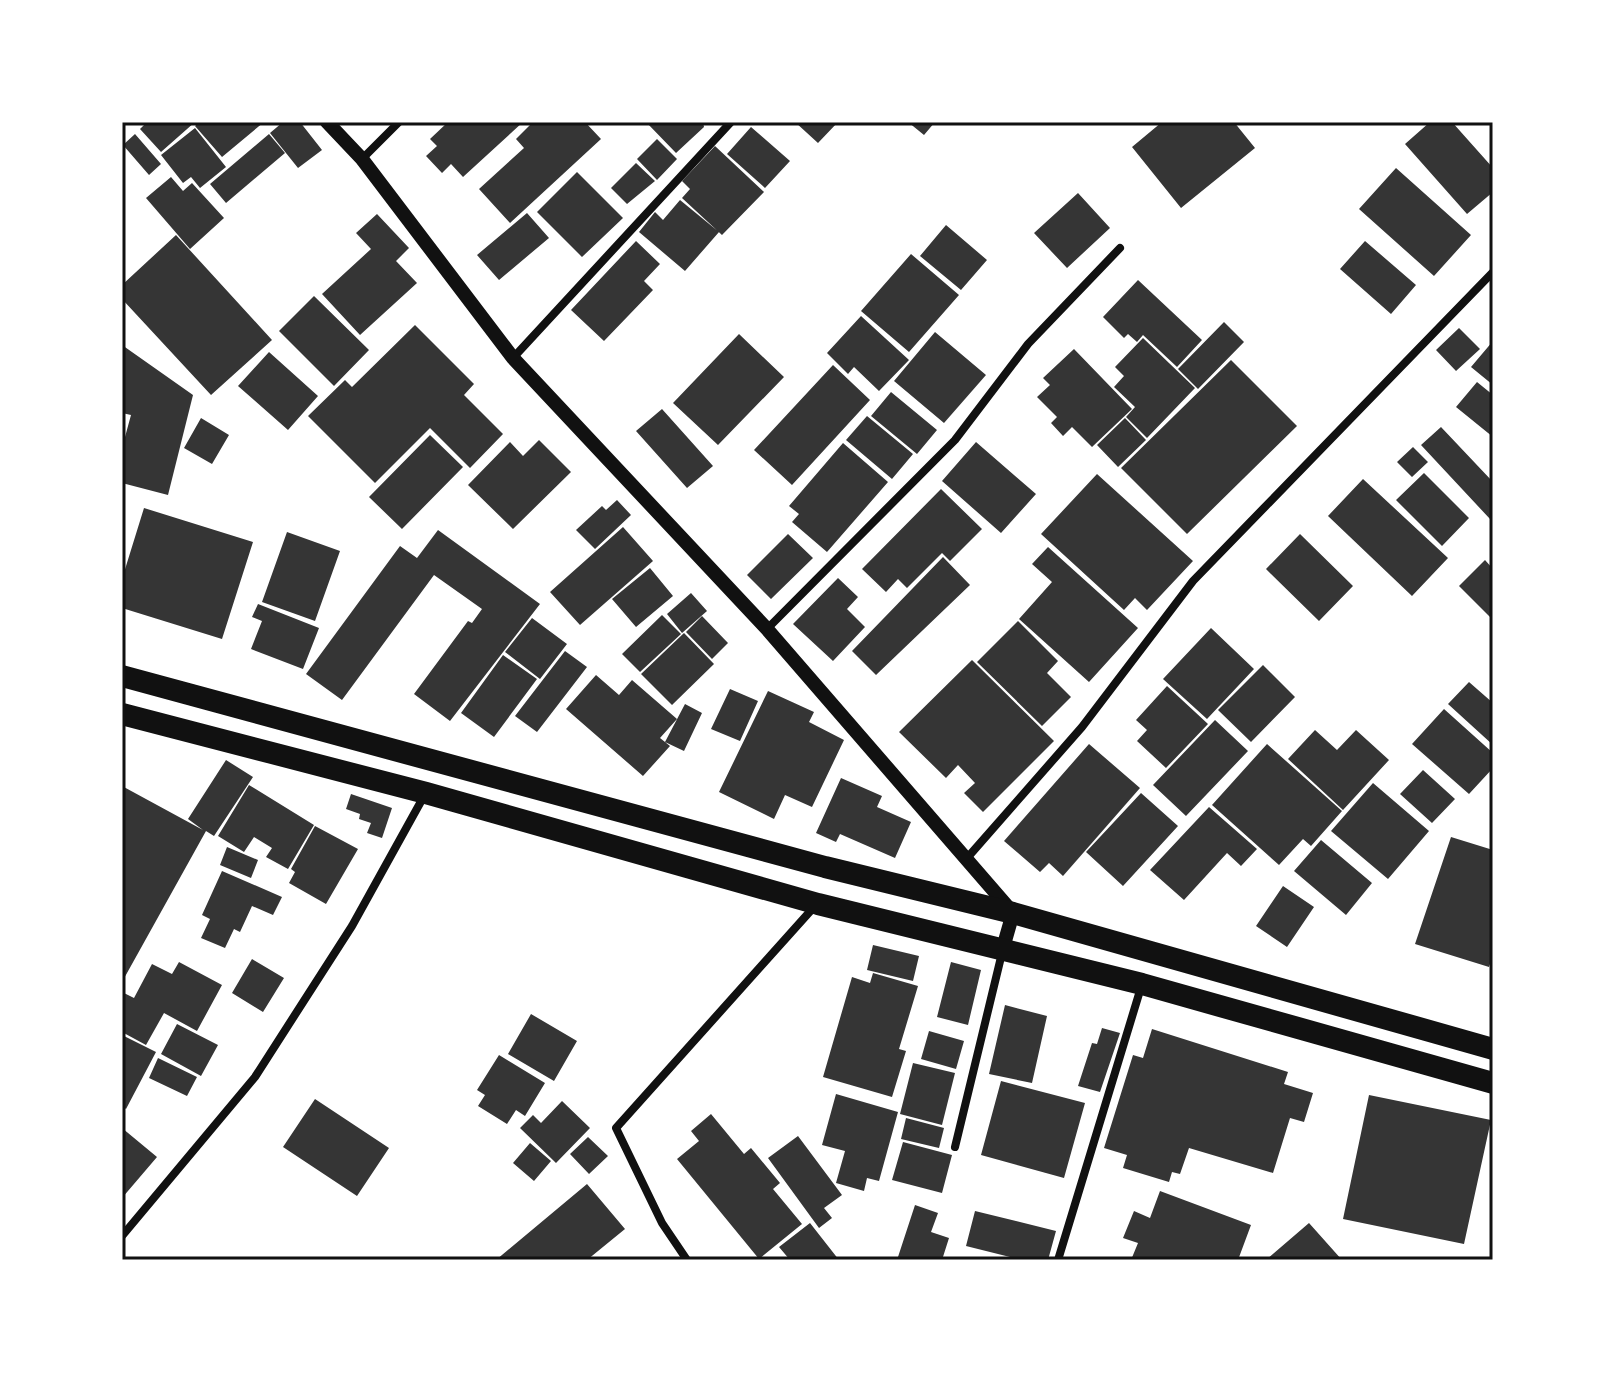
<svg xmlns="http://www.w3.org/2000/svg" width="1615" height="1382" font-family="'Space Grotesk',sans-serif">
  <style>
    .building { fill: #353535 }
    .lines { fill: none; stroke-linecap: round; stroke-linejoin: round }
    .minor { stroke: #111; stroke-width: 8 }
    .tertiary { stroke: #111; stroke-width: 14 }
    .trunk { stroke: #111; stroke-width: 22 }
    .neatline { fill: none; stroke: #111; stroke-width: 3 }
  </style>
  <rect width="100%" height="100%" fill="#fff"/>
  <path class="building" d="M147,122H195L161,152L140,129Z
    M200,122H264L222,157L195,126Z
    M283,122H300L322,150L298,168L270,133Z
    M448,122H523L463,177L451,164L442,173L426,156L437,146L430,139Z
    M533,122H585L601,139L510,223L479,189L524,148L516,139Z
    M646,122H703L704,127L676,153Z
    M795,122H838L818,143Z
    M908,122H935L924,135Z
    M1162,122H1234L1255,148L1181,208L1132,147Z
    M1430,122H1452L1493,168V192L1467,214L1405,144Z
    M751,127L790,161L765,188L727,154Z
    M195,128L226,167L200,188L191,177L183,183L161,155Z
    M135,134L161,164L149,175L123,145Z
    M269,134L285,153L226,203L210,184Z
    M657,139L677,159L657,180L637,159Z
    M715,146L764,192L722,235L682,198L690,189L682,181Z
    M636,163L655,181L627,204L611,188Z
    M1396,168L1471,235L1434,276L1359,209Z
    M577,172L623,218L582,257L537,212Z
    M171,177L183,191L192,183L224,218L190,249L146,198Z
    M1078,193L1110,228L1067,268L1034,233Z
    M680,200L719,232L685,271L639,232L655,212L663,220Z
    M527,213L549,238L499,280L477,255Z
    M377,214L409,248L396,261L417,283L360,335L322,294L371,249L356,233Z
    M946,225L987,260L961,290L920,256Z
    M176,235L272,340L211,395L122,299V285Z
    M636,241L660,264L644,281L653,290L604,341L571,310Z
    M1365,241L1416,285L1391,314L1340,269Z
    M911,254L959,295L909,352L861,311Z
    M1138,280L1202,340L1177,367L1143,335L1137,342L1128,334L1124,338L1103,317Z
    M314,296L369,350L334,386L279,331Z
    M861,316L909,360L879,391L854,367L848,374L827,353Z
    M1224,322L1244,342L1198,389L1178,369Z
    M415,325L474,384L464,395L503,434L470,468L430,428L375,483L308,416L345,380L352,387Z
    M1459,328L1480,349L1456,371L1436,350Z
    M935,332L986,375L944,423L894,381Z
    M739,334L784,377L718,445L673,403Z
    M1143,338L1195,388L1147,438L1126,417L1135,407L1114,387L1124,376L1115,367Z
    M1493,341V385L1471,367Z
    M122,345L193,395L168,495L122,483V448L131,415L122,413Z
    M1074,349L1132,409L1092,447L1072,427L1063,436L1051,423L1057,417L1037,397L1050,385L1043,378Z
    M269,352L318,396L288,430L238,386Z
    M1231,360L1297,426L1187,534L1121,468Z
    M833,365L870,400L792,485L754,450Z
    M1477,382L1493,395V437L1456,407Z
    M891,392L937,430L917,454L871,416Z
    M662,409L713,466L687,488L636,431Z
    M867,416L913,454L892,479L846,440Z
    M201,418L229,435L212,464L184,448Z
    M1125,418L1146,440L1118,467L1097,445Z
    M1441,427L1493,482L1490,519L1421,445Z
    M430,435L463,467L402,529L369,497Z
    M539,440L571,472L513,529L468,485L510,442L523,456Z
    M976,442L1036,494L1001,533L942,481Z
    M843,443L888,482L827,552L792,522L799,514L789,506Z
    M1413,447L1428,462L1412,477L1397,462Z
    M1424,473L1469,518L1442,546L1396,500Z
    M1097,474L1193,561L1147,610L1135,598L1124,610L1041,534Z
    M1363,479L1448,558L1412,596L1328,516Z
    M941,489L982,529L950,561L942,553L907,588L898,579L886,592L862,569Z
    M617,500L631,515L595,549L576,530L602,506L606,510Z
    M144,508L253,542L222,639L122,608V579Z
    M623,527L653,561L580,625L550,592Z
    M438,530L540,604L450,721L414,694L468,621L472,623L482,609L434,575L342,700L306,674L400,546L417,558Z
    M287,532L340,551L315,621L262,602Z
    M788,534L813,558L771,599L747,575Z
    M1300,534L1353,586L1319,621L1266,569Z
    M1048,547L1138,628L1089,682L1019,619L1052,582L1032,564Z
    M943,557L970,585L876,675L852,651Z
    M1485,560L1493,569V620L1459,586Z
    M650,568L673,596L636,627L612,599Z
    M838,578L858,597L847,609L865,627L833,661L793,624Z
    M691,593L707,611L682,633L667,614Z
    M258,604L319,628L303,669L251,649L262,621L252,617Z
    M662,615L681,634L640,672L622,654Z
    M702,616L728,643L712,659L686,632Z
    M532,618L567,644L540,679L505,652Z
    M1018,621L1058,661L1047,673L1071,697L1042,726L977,662Z
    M1211,628L1254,669L1207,719L1163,679Z
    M684,633L714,664L672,705L641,674Z
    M565,651L587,667L537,732L515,716Z
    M503,655L537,679L494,737L461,713Z
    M972,660L1054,741L983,812L964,793L975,783L958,765L946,778L899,732Z
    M1263,665L1295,697L1251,742L1218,710Z
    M596,675L619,695L632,680L677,719L660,738L670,746L643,776L566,709Z
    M1469,682L1493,703V745L1448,704Z
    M1167,686L1208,724L1166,768L1137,741L1147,730L1136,720Z
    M730,689L758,701L740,741L711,729Z
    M768,691L814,712L809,722L844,740L812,807L785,795L774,819L719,792Z
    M685,704L702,713L684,751L665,742Z
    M1444,709L1493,753V768L1469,794L1412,744Z
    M1215,720L1248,751L1186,816L1153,785Z
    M1315,730L1337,750L1356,730L1389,760L1343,810L1288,759Z
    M1089,744L1140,788L1063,876L1049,863L1040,872L1004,841Z
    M1267,744L1342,811L1311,846L1303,839L1279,865L1212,805Z
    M226,760L253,777L214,836L206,831L122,982V786L203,830L188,819Z
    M1423,770L1455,799L1432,823L1400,794Z
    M841,778L882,796L877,807L911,822L895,858L840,834L836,842L816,833Z
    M1373,783L1429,831L1388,879L1331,831Z
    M249,785L314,825L288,869L266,857L272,848L254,837L244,852L218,836Z
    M1141,793L1178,826L1123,886L1086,852Z
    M351,794L392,808L382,838L367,833L371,823L359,819L360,814L346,809Z
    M1209,807L1257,849L1241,866L1227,853L1184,900L1150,870Z
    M315,826L358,849L326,904L289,883L295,872L291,869Z
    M1451,837L1493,850V955L1489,967L1415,944Z
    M1321,840L1372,883L1346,915L1294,871Z
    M227,847L258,860L251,878L220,865Z
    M222,871L282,897L273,915L252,906L240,932L234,929L225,948L201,938L210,919L202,915Z
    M1283,886L1314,907L1287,947L1256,926Z
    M873,945L919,956L913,981L867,970Z
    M252,959L284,978L263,1012L232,993Z
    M179,962L222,985L197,1031L164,1013L146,1045L122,1032V992L134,998L152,964L172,974Z
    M951,962L981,970L968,1025L937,1017Z
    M873,973L918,986L899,1049L906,1051L892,1097L823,1077L852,977L870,983Z
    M1005,1005L1047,1016L1032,1083L989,1074Z
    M531,1014L577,1041L554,1081L508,1054Z
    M177,1024L218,1045L201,1076L161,1054Z
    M1102,1028L1120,1033L1100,1092L1078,1086L1092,1043L1097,1044Z
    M1152,1029L1288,1072L1284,1084L1313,1093L1304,1122L1290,1118L1273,1173L1189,1148L1180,1174L1172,1172L1169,1182L1123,1168L1127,1155L1104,1148L1133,1055L1143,1058Z
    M929,1031L964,1041L956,1069L921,1059Z
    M122,1035L156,1052L126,1109L122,1106Z
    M499,1055L545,1083L525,1116L516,1110L507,1124L478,1106L485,1095L477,1090Z
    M158,1058L197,1077L187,1096L149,1078Z
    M913,1063L955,1073L942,1125L900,1114Z
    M1001,1081L1085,1103L1064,1178L981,1155Z
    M836,1094L898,1112L879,1181L867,1178L864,1191L836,1183L845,1151L822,1145Z
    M1369,1095L1491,1120L1464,1244L1343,1219Z
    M315,1099L389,1148L357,1196L283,1147Z
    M562,1101L590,1128L556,1163L520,1128L533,1115L541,1123Z
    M711,1114L744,1154L751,1148L780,1183L773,1189L802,1224L759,1259L677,1159L699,1141L691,1131Z
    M906,1118L944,1128L939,1148L901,1139Z
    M122,1128L157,1157L122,1198Z
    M798,1136L842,1195L824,1208L832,1218L819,1228L768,1158Z
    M588,1137L608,1156L589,1174L570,1154Z
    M903,1142L952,1155L942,1193L892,1180Z
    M530,1143L551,1161L534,1181L513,1163Z
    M587,1184L625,1229L587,1260H496Z
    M1160,1191L1251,1225L1238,1260H1131L1138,1243L1123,1238L1134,1211L1150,1218Z
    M915,1205L938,1213L931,1232L949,1238L942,1260H897Z
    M975,1211L1056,1231L1048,1260H1022L966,1246Z
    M810,1223L839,1260H790L779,1247Z
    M1309,1223L1342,1260H1266Z"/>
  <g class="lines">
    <path class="minor" d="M362,159L399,122
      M513,358L731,122
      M767,629L955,440L1028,344L1120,248
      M968,857L1082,727L1193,581L1493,272
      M955,1147L1002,953
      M122,1236L255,1077L352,926L424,796
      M687,1260L662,1223L616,1128L814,907
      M1058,1260L1142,984"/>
    <path class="tertiary" d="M327,122L362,159L513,358L767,629L1013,913L1003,948"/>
    <path class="trunk" d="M122,676L825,867L1013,913L1493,1049
      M122,714L426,793L818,904L1142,984L1493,1083"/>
  </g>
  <rect width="1615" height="1382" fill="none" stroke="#ffffff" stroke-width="248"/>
  <rect x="124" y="124" width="1367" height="1134" class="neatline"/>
</svg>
